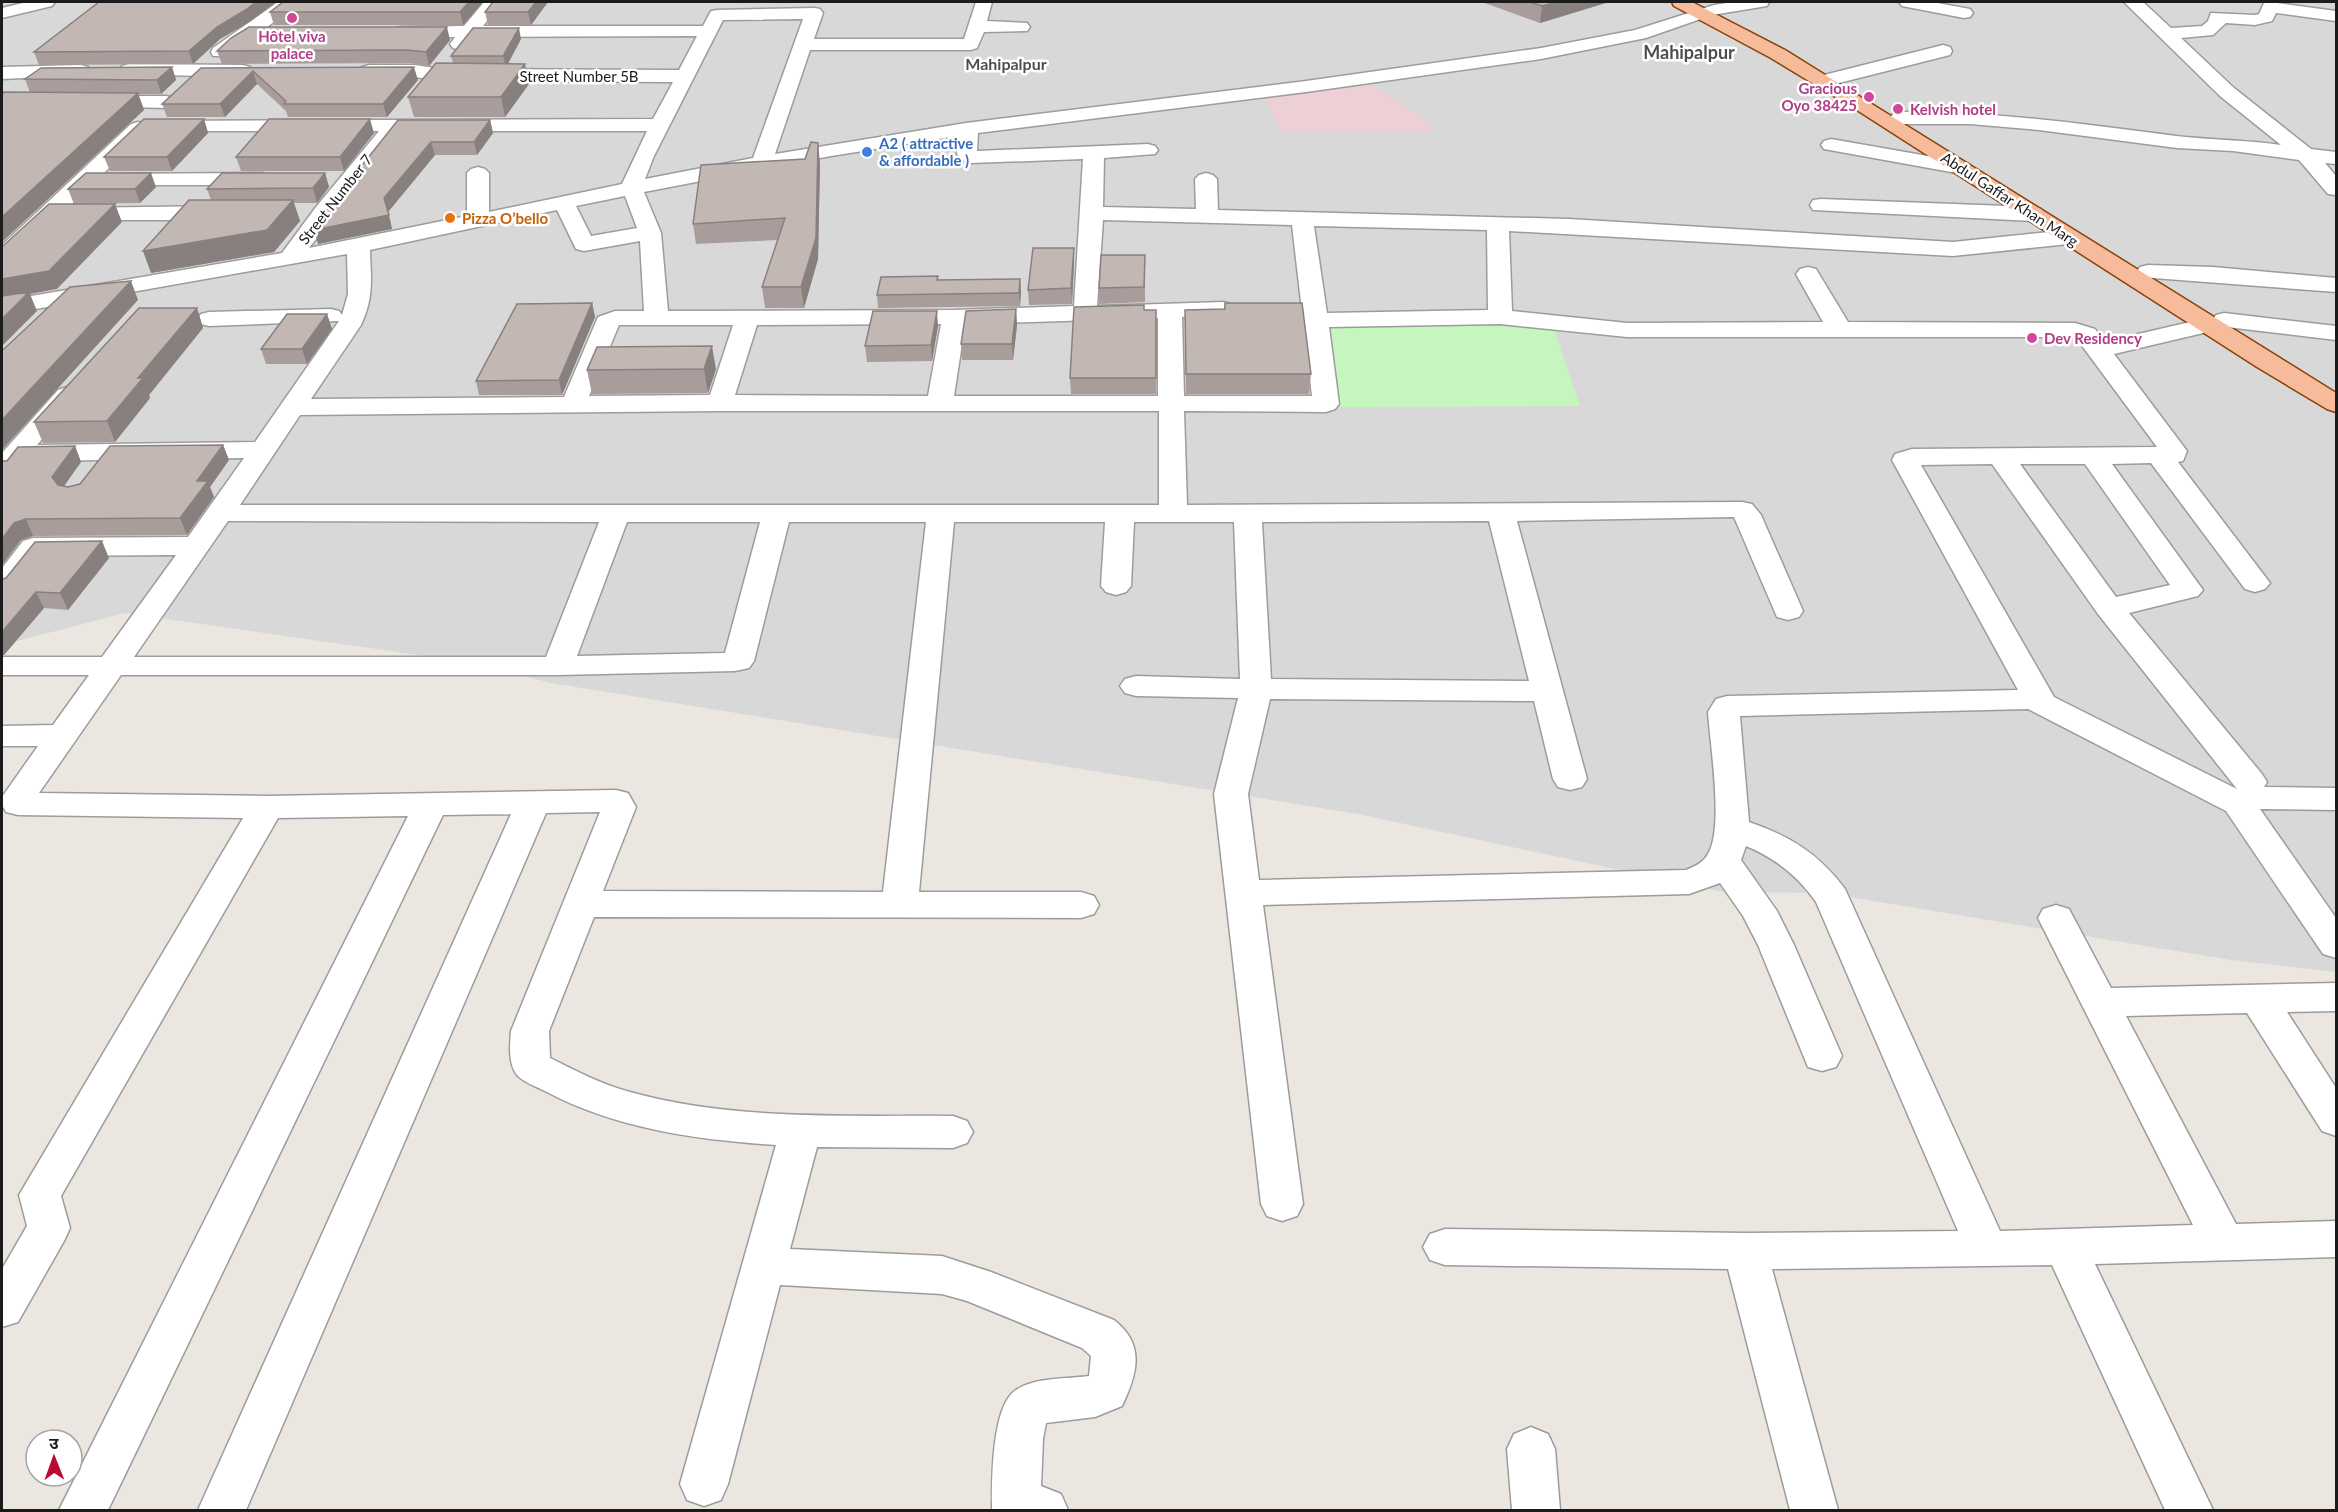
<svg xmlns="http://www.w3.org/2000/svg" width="2338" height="1512" font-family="Lato,'Noto Sans Devanagari',sans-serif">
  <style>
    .residential { fill: #d9d8d8 }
    .commercial { fill: #edd0d5 }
    .park { fill: #c5f6be }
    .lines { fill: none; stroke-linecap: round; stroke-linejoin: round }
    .minor-casing { stroke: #9c9c9c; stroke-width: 3 }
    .primary-casing { stroke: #8a4207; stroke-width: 3 }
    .minor { fill: #fff; fill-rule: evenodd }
    .primary { fill: #f6bb9b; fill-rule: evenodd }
    .wall { fill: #a89d9b }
    .shaded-wall { fill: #88807e }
    .building { fill: #c3b7b4; stroke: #88807e; stroke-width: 1.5 }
    .hotel-dot { fill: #d1479c; stroke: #fff; stroke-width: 2 }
    .shop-dot { fill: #3f7fe0; stroke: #fff; stroke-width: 2 }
    .food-dot { fill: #e8710a; stroke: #fff; stroke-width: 2 }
    .labels { text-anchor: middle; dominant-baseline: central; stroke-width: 5; stroke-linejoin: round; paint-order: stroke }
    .far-hotel-label { font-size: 15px; font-weight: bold; fill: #b23c85; stroke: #fff; text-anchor: start }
    .far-street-label { font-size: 15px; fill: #1b1b1b; stroke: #fff }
    .far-shop-label { font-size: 15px; font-weight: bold; fill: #366cbe; stroke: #fff; text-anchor: start }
    .far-food-label { font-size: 15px; font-weight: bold; fill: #c56008; stroke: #fff; text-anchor: start }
    .far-neighbourhood-label { font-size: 16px; font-weight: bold; fill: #4e4e4e; stroke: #fff }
    .far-quarter-label { font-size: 18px; font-weight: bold; fill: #4e4e4e; stroke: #fff }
  </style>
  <rect width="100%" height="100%" fill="#ece6e0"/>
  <path class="residential" d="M2,2H2336V972L2231,960L1825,893L1723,892L1358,814L551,683L473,663L125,613L2,645Z"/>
  <path class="commercial" d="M1371,84L1431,123L1434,131L1281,132L1263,93Z"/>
  <path class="park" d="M1316,321H1551L1580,406L1331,407Z"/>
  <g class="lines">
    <g class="minor-casing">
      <path id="minor" d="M27,2H55L52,6L2,18V8Z
        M278,2H297L278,19L227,56H213L211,52L213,48Z
        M484,2H502L483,26H703L711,11L717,10L814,8L820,9L823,13L814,39H964L976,2H992L987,21L1027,23L1030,27L1027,31L984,32L977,48L971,50H810L775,154L966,123L1306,81L1541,48L1635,30L1714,5L1733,2H1769L1767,6L1712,15L1646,38L1541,59L1306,92L978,133L977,151L1148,144L1155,146L1158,150L1155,154L1104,158L1103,207L1196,209L1195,179L1199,175L1206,173L1213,175L1217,179L1218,210L1569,219L1953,242L2069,230L2077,232L2080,237L2077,242L2069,244L1953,256L1509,231L1512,311L1627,323L1823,322L1796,274L1800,269L1808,267L1816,269L1848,322L2075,323L2095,329L2104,342L2207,318L2213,319L2216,315L2224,313L2336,326V340L2218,326L2216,330L2114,354L2187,451L2183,461L2178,462L2270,583L2265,589L2255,592L2245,589L2151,463L2112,464L2203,590L2198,596L2129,613L2262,774L2267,782L2264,787L2336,788V810L2260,809L2336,918V958L2323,954L2226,811L2028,709L1740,716L1749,822C1790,836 1819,854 1845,889L2000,1231L2193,1225L2038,918L2043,909L2056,905L2069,909L2111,988L2336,983V1011L2287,1012L2336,1088V1136L2322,1131L2247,1013L2126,1016L2236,1224L2336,1221V1257L2095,1264L2213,1510H2165L2052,1265L1772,1269L1838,1510H1790L1728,1269L1445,1265L1430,1260L1423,1247L1430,1234L1445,1229L1745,1233L1958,1231L1816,902C1798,876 1775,858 1746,846L1741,860L1777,911L1794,945L1842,1056L1836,1067L1822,1071L1808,1067L1758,945L1743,916L1720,883L1689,894L1263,905L1303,1204L1297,1216L1282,1221L1267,1216L1261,1204L1214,794L1238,698L1136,696L1125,693L1120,686L1125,679L1136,676L1240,679L1234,522H1134L1131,586L1126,592L1116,595L1106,592L1101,586L1105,522H954L919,892H1081L1094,896L1099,905L1094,914L1081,918L594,917L549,1031L550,1058C576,1071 601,1084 630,1092C734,1121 846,1115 953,1116L967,1121L973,1132L967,1143L953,1148L817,1147L790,1249L942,1256L991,1272L1114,1320C1146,1345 1137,1374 1122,1406L1095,1417L1046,1423L1043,1439L1041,1486L1061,1494L1068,1510H992C992,1483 991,1406 1016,1390C1035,1377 1067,1379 1089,1376L1091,1356L1082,1348L967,1301L942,1294L780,1285L728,1484L721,1500L704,1506L687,1500L680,1484L776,1145C698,1140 616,1129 545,1091C537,1087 523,1082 517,1075C508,1064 510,1045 511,1031L600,812L546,813L246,1510H198L511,814L443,815L108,1510H59L408,816L278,818L61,1196L70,1228L64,1241L18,1322L2,1327V1269L27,1226L19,1195L243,818L18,815L6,812L2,805V797L38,746H2V726L53,725L89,675H2V657H102L176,555L41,556L12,593L2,596V568L23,541L33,538L188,537L244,458L33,461L25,459L12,475L2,477V453L58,390L67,387L76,390L80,395L37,445L255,442L339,321L209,326L201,324L197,319L201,314L209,312L331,309L339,311L342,315L348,294L347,254L2,315V301L282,253L316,207L379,131H162L155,129L152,125L155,121L653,119L673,82L442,81L415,77H369L362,75L360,71L362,67L369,65H415L442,69L679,70L697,36L474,37C467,46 464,51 453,48L450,44L455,37H402L396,36L393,32L396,28L402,27L464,26ZM803,19L753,158L645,179L654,156L723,20ZM400,131H647L622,184L489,212V173L485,169L478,167L471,169L467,173V216L309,248ZM958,136L957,154L964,161L971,163L1083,159L1074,306L954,310L668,311L661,233L644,192L831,156ZM625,196L637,228L591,236L576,206ZM557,210L576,249L584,251L640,241L644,311H615L598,317L564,397L311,399L361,325C374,297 371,280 370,250ZM1103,220L1292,225L1312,396H1184L1182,317L1231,314L1235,309L1231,304L1223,302L1097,306ZM1314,226L1487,230L1488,310L1327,313ZM1158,318V396H954L965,324ZM941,324L928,396L735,395L757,325ZM1500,324L1627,337H2072L2077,339L2157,447L1912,449L1895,454L1892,460L2018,690L1727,696L1716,699L1708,712C1710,744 1724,828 1708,854C1704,862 1694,867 1686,870L1259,880L1248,794L1270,699L1534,701L1553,779L1558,787L1570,790L1582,787L1587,779L1517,521L1734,517L1777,617L1788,620L1799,617L1803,611L1761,515L1752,504L1742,502L1187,505L1184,411L1326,412L1335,409L1339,404L1329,327ZM619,325H733L710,395L589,396ZM720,411H1159V505H240L300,415ZM1992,464L2098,614L2237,789L2054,697L1921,465ZM2020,464H2085L2170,585L2116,597ZM228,521L599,522L546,657H134ZM1489,521L1529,681L1271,679L1262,522ZM627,522H760L725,653L577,656ZM789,522H926L883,892L603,891L636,807L628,793L616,790L267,796L39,793L121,675H558L735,671L749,668L754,661Z
        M1899,2H1932L1970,9L1973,13L1970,17L1964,18L1902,6Z
        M2124,2H2143L2171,28L2202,26L2208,21L2211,13L2255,15L2259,14L2264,3L2270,2L2336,11V21L2276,13L2272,21L2255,25L2226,23L2213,35L2181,38L2234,88L2311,149L2336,152V164L2325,163L2336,176V195L2328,194L2299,160L2233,151L2177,148L2039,130L1970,124H1900L1893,122L1890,118L1893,114L1900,112C1993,111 2084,124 2176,136C2211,140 2246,140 2281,145L2220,96Z
        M1943,45L1950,47L1952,51L1950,55L1831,85L1824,83L1821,79L1824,75Z
        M129,64L243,65L250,67L252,71L250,75L243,77L122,74L120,70L122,66Z
        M81,65L88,67L90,71L88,75L2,79V67Z
        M96,96H166L173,98L176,102L173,106L166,108L89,106L86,102L89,98Z
        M138,122L145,124L148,128L103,174L262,173L269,175L273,179L269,183L262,185H109L102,183L99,178L68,208L223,206L231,208L234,213L231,218L223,220H73L65,218L62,213L10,262L2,264V245L131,124Z
        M1831,139L1962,162L1969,164L1972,168L1969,172L1962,174L1824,149L1821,145L1824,141Z
        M1821,199L2033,207L2041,209L2044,214L2041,219L2033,221L1813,210L1810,205L1813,200Z
        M2148,265L2213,267L2336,278V292L2140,277L2136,272L2140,267Z
        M1531,1427L1548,1434L1555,1449L1560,1510H1512L1507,1449L1514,1434Z"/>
    </g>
    <g class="primary-casing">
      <path id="primary" d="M1672,2H1692L1785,50L2336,393V412L2327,409L2257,367L1860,112L1771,58L1674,6Z"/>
    </g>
    <use href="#minor" class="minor"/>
    <use href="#primary" class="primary"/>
  </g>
  <path class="wall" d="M99,2H276L251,21L220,39L193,64L39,65L34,52Z
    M483,2L463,25H274L270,12Z
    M493,2H548L531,25H488L485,12Z
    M1482,2H1609L1540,23Z
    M521,39L508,64L529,84L505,117H414L408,97L453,63L451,56Z
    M450,40L429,66L410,63L222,64L217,51Z
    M172,67L176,80L161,94H138L144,110L30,93L25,79Z
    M201,68L418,80L387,117H288L286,111L257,84L225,117H167L162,104Z
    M204,119L208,133L172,171H110L104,157Z
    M398,120H490L493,133L477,155H435L388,212L392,229L318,244Z
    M374,133L344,171H241L236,157Z
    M820,163L818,259L804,308H765L762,287L778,240L696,244L693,224Z
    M325,173L329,187L317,203H294L300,221L274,252L151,273L211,200L207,189Z
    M156,187L140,203L74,204L68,189Z
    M1074,248V263L1072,304L1029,305L1028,290Z
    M1145,255V302L1099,304V288Z
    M1020,279L1021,292L1020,306L878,308L877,295L938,280Z
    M592,303L595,317L562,395H479L476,381Z
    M1225,303L1311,374L1309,394H1186L1185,310L1224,309Z
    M197,308L203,328L149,395L150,398L115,442L43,443L34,422Z
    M1016,309L1017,325L1013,360H962L961,344Z
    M1144,310H1156V394H1071L1070,378Z
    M327,314L332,329L307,364H266L261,349Z
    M938,326L932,361L867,362L865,346Z
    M716,369L708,393L592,394L587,370Z
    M223,445L229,460L210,487L214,497L187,535L33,536L21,540L2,565V461L75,446L81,462L64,486L68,487Z
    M109,558L68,610L44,608L4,655H2V579Z"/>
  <path class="shaded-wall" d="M256,2H276L251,21L220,39L193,64L189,51L217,27Z
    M469,2H483L463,25L460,12Z
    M536,2H548L531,25L528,12Z
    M1556,2H1609L1540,23L1542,6Z
    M447,27L450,40L429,66L426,52Z
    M519,28L521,39L506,67L503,56Z
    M525,64L529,84L505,117L501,97Z
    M172,67L176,80L161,94L157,80Z
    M414,67L418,80L387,117L383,104Z
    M253,71L257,84L225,117L220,104Z
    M138,93L144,110L2,242V217Z
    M204,119L208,133L172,171L167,157Z
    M370,119L374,133L344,171L340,157Z
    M490,120L493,133L477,155L474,142Z
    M431,142L435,155L388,212L384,198Z
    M818,143L820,163L818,259L804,308L801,287Z
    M151,173L156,187L140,203L135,189Z
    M325,173L329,187L317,203L313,188Z
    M293,200L300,221L274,252L151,273L143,251Z
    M115,204L122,222L57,289L30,294L37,311L2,346V279Z
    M389,215L392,229L318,244L314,230Z
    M1074,248V263L1072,304L1071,288Z
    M1020,279L1021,292L1020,306L1019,293Z
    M131,281L138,300L2,450V420Z
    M592,303L595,317L562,395L559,380Z
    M197,308L203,328L149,395L150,398L115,442L107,421L138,378Z
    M1016,309L1017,325L1013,360L1012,344Z
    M937,311L938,326L932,361L931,345Z
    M327,314L332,329L307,364L302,349Z
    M712,346L716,369L708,393L704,369Z
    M223,445L229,460L210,487L214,497L187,535L180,518L197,481Z
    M75,446L81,462L59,493L52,477Z
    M26,519L33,536L21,540L2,565V539L14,523Z
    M102,541L109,558L68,610L60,593Z
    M36,592L44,608L4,655H2V632Z"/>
  <path class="building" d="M99,2H256L247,9L217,27L189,51L34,52Z
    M283,2H469L460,12H270Z
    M493,2H536L528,12H485Z
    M1530,2H1556L1542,6Z
    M249,27H447L426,52L407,50L217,51L231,38Z
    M473,28H519L503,56H451Z
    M436,63L525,64L501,97H408Z
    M172,67L157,80L25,79L41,68Z
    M414,67L383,104H284L286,101L253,71L220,104H162L201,68Z
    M4,92L138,93L2,217V95Z
    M144,119H204L167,157H104Z
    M269,119H370L340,157H236Z
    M398,120H490L474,142H431L384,198L389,215L314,230L313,227Z
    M811,142L818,143L816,238L801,287H762L785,218L693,224L701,165L805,159Z
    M86,173H151L135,189H68Z
    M222,173H325L313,188L207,189Z
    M189,200H293L267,230L143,251Z
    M49,204H115L49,271L2,279V246L4,245Z
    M1033,248H1074L1071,288L1028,290Z
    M1101,255H1145L1144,287L1099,288Z
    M938,276L937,280L1020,279L1019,293L877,295L881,277Z
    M131,281L2,420V350L4,349L70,287Z
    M29,292L2,319V296Z
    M592,303L559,380L476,381L517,304Z
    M1225,303H1302L1311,374H1186L1185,310L1225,309Z
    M1144,305V310H1156V378H1070L1074,307Z
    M139,308H197L138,378H143L107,421L34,422Z
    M1016,309L1012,344H961L966,311Z
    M873,311H937L931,345L865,346Z
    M287,314H327L302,349H261Z
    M712,346L704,369L587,370L597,347Z
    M223,445L197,481H208L180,518L26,519L14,523L2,539V461H7L18,447L75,446L52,477L58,485L68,487L80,484L110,446Z
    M102,541L60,593L36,592L2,632V579L6,578L35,542Z"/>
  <g class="hotel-dot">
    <circle cx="292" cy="18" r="6"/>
    <circle cx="1869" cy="97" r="6"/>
    <circle cx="1898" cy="109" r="6"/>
    <circle cx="2032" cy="338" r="6"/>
  </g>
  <circle class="shop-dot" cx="867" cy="152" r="6"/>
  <circle class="food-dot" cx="450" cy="218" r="6"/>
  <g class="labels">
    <g class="far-hotel-label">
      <text x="292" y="36" text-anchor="middle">Hôtel viva<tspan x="292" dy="17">palace</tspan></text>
      <text x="1857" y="88" text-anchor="end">Gracious<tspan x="1857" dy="17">Oyo 38425</tspan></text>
      <text x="1910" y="109">Kelvish hotel</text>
      <text x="2044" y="338">Dev Residency</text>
    </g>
    <g class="far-street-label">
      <text x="579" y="76">Street Number 5B</text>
      <text transform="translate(335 199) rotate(-52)">Street Number 7</text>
      <text transform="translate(2010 199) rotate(33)">Abdul Gaffar Khan Marg</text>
    </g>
    <g class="far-shop-label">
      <text x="879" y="143">A2 ( attractive<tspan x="879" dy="17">&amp; affordable )</tspan></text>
    </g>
    <g class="far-food-label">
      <text x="462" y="218">Pizza O’bello</text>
    </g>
    <g class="far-neighbourhood-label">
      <text x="1006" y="63">Mahipalpur</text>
    </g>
    <g class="far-quarter-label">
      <text x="1689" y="52">Mahipalpur</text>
    </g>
  </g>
  <rect width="2338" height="1512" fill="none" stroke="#1b1b1b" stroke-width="6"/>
  <g transform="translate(54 1458) rotate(359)"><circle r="28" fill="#ffffff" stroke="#a4a4a4" stroke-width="1.5"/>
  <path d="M0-4.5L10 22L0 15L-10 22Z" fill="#bb0a31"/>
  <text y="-9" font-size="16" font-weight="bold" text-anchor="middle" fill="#1b1b1b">उ</text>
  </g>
</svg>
